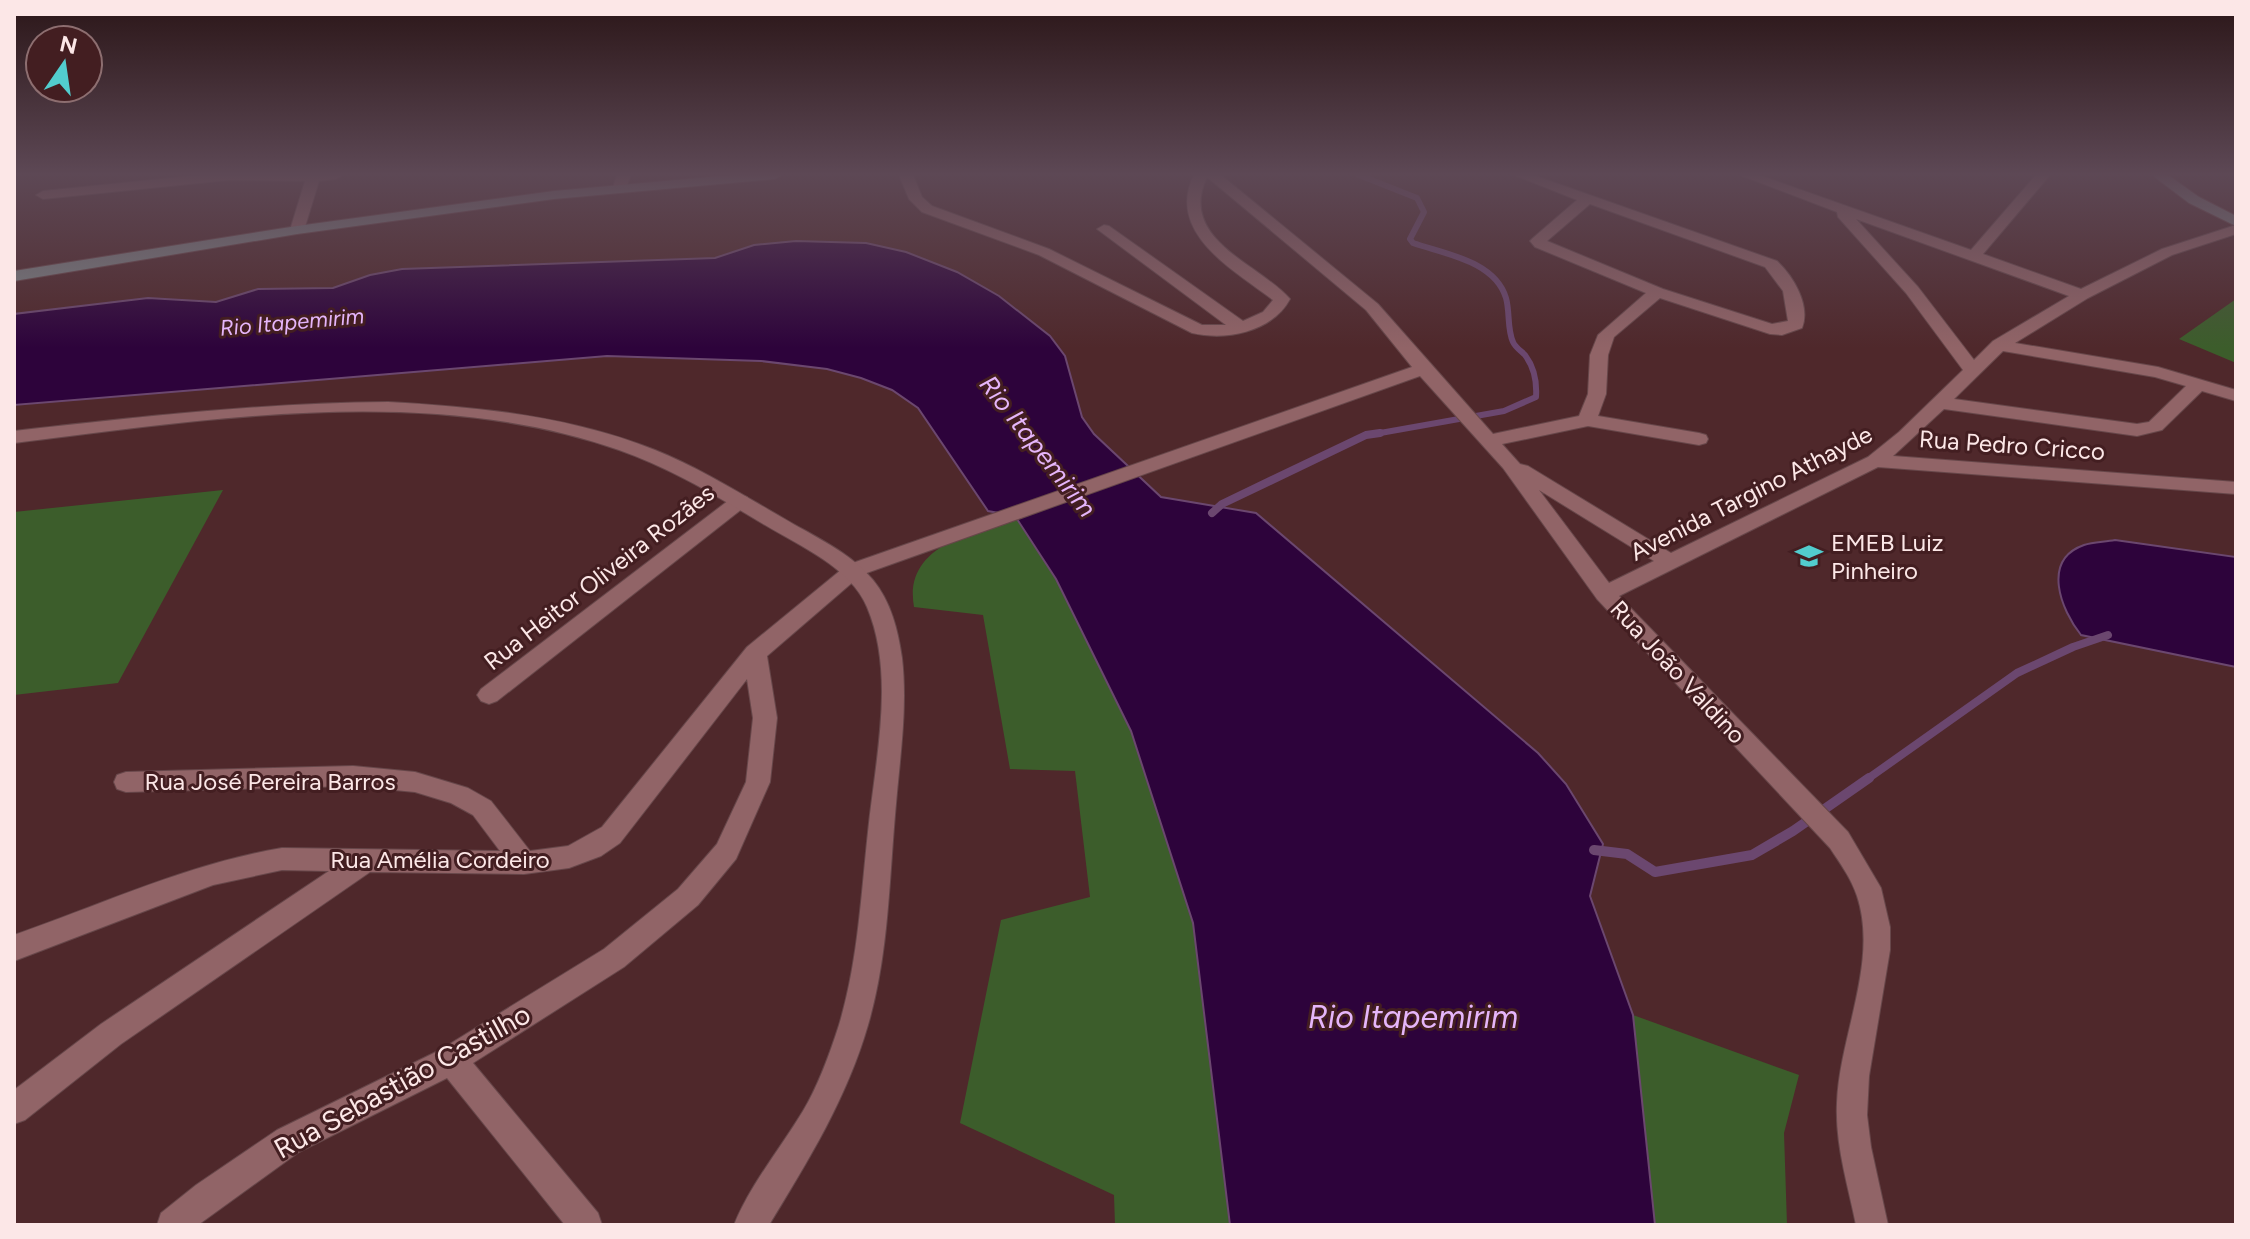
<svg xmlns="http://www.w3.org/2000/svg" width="2250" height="1239" font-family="Figtree,sans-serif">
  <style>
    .green { fill: #3c5d2b }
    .water { fill: #2d033b; stroke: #6b476f; stroke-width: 2 }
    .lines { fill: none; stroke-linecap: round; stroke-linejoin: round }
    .stream-far2 { stroke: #6b476f; stroke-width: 6 }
    .stream-far1 { stroke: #6b476f; stroke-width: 8 }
    .stream { stroke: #6b476f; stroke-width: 10 }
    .minor-casing { stroke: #67474a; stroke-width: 2 }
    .tertiary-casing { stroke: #67474a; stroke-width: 2 }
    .secondary-casing { stroke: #67474a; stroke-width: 2 }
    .minor { fill: #916467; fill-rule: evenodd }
    .tertiary { fill: #916467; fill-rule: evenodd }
    .secondary { fill: #7c8284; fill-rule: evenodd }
    .labels { text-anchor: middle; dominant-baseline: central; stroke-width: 6; stroke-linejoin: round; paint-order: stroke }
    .far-water-label { font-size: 22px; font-style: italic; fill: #e5b5fa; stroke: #431e21 }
    .street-label { font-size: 24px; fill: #fce7e7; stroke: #431e21 }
    .poi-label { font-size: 24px; fill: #fce7e7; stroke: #431e21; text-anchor: start }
    .water-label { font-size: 26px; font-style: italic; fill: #e5b5fa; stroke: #431e21 }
    .near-street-label { font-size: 28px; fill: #fce7e7; stroke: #431e21 }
    .near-water-label { font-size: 32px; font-style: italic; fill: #e5b5fa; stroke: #431e21 }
  </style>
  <rect width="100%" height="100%" fill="#4f282b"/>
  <path class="green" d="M2236,299V363L2179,339Z
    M223,490L118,683L14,695V512Z
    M1015,516L1056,578L1131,731L1193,923L1230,1225H1115L1114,1195L960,1123L1001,920L1090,897L1075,771L1010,769L983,615L914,607C903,546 972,533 1015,516Z
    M1633,1015L1799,1075L1784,1133L1787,1225H1655Z"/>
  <path class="water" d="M796,241L866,243L906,252L957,272L999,296L1050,336L1065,356L1082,417L1094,434L1161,497L1256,513L1538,753L1566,784L1603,844L1590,896L1633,1015L1655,1225H1230L1193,923L1131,731L1056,579L1015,516L988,511L918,408L892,390L861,378L827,369L761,361L607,356L14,405V314L148,298L216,302L258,289L333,288L370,275L402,269L715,258L754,245Z
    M2115,540L2236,557V667L2081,635C2061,610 2041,560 2084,545C2093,542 2105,542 2115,540Z"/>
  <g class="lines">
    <path class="stream-far2" d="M1359,175L1417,198L1424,212L1410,239L1413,243C1445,254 1495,261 1506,298C1510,312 1507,329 1513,342C1515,347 1521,351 1525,355C1534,367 1537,382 1536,397L1504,411L1369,435"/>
    <path class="stream-far1" d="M1212,513L1222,504L1366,435L1380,433
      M1866,780L2017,673L2073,647L2108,635"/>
    <path class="stream" d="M1594,850L1627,854L1655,872L1752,855L1793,831L1869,778"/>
    <g class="minor-casing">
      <path id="minor" d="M200,175H343L336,179L319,181L304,230L297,234L290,230L305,181L229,180L43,199L36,195L43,191Z
        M617,175H631L625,190H615L613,187Z
        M899,175H913L922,197L932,206L1049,249L1202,325H1226L1097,229L1104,225L1109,226L1243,321L1263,312L1273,300C1235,271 1165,233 1194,175H1221L1378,304L1493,434L1579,416L1588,394L1590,355L1598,335L1646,293L1535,247L1530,241L1533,238L1577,200L1514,175H1533L1777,261C1793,276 1811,305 1802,328L1782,335L1770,334L1660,298L1614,337L1608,355L1606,394L1598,416L1699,433L1706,435L1708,439L1706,443L1699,445L1588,426L1502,444L1520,464L1528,466L1671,553L1868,457L1899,432L1963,370L1906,293L1838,217L1837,212L1740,175H1759L1971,250L2036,175H2050L1983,254L2081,289L2162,249L2236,225V234L2172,255L2088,298L2015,343L2158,367L2236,390V401L2202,391L2162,430L2137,436L1944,409L1893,456L2236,482V494L1878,467L1619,596L1848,832L1881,888L1890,927V950L1869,1076L1867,1115L1871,1147L1888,1225H1856C1848,1185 1835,1145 1837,1103C1839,1037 1879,962 1857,896C1851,878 1840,863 1830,848L1597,599L1503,468L1420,376L861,575L767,656L777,718L770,782L736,859L698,905L624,967L473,1063L598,1213L602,1225H565L447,1078L299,1152L198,1225H157L161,1213L196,1185L277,1130L440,1050L604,949L678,889L717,844L746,782L753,718L747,679L620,843L601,856L569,868L524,874L370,872L121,1044L25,1120L14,1124V1090L101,1024L329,871L282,870L213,885L14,961V935C103,904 188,864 282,848L500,851L473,815L451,803L415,792L353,786L126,792L117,789L114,782L117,775L126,772L353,766L415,772L468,788L491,801L530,851L568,846L602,827L747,647L847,565L1412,367L1366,310L1207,177C1177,240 1260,264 1290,299C1272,332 1227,341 1192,333L1039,255L922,212L909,199ZM1590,204L1765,267L1783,291L1788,321L1772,324L1663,289L1547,241ZM1856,219L2069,296L1993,341L1974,360L1918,287ZM2003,351L2155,377L2186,386L2149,422L2137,424L1954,399ZM1539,490L1654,561L1609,583Z
        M740,495L747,497L750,501L747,505L497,701L489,704L481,701L477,695L481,689L733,497Z"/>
    </g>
    <g class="tertiary-casing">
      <path id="tertiary" d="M388,402C478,407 570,416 655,450C700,468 741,494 783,518C813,536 850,552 873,580C891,602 898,630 902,658C908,710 899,763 895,815C889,885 888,957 868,1025C847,1098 808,1161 769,1225H734C750,1185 780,1149 803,1111C818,1086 830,1053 839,1025C858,962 861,896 868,832C875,761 896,675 867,607C851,568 800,546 765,525C718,497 671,468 619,450C427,383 211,419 14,443V431C139,417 262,403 388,402Z"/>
    </g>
    <g class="secondary-casing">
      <path id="secondary" d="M732,175H782L775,179L554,199L297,234L14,281V271L297,226L554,191Z
        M2152,175H2168L2199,197L2236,216V226L2189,203Z"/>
    </g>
    <use href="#minor" class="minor"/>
    <use href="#tertiary" class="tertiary"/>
    <use href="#secondary" class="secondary"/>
  </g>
  <linearGradient id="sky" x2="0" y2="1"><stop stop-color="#2b1618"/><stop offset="0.5" stop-color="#5d4855"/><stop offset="1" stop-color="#5d4855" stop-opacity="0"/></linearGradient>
  <rect width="2250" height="348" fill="url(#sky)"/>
  <defs>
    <g id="school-bare" transform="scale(2.16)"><path d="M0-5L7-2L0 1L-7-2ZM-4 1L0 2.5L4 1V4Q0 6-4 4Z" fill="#52cdce" stroke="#431e21" stroke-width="2.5" paint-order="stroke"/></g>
  </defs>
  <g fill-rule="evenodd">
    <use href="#school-bare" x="1809" y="556"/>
  </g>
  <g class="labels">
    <g class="far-water-label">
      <text transform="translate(292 322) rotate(-5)">Rio Itapemirim</text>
    </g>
    <g class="street-label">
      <text transform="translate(2012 445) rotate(4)">Rua Pedro Cricco</text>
      <text transform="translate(1751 493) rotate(-27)">Avenida Targino Athayde</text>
      <text transform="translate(599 577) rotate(-38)">Rua Heitor Oliveira Rozães</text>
      <text transform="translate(1678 672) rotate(47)">Rua João Valdino</text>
      <text x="270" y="781">Rua José Pereira Barros</text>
      <text x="440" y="859">Rua Amélia Cordeiro</text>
    </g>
    <g class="poi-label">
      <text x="1831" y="542">EMEB Luiz<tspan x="1831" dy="28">Pinheiro</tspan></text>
    </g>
    <g class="water-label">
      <text transform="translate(1038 446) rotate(52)">Rio Itapemirim</text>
    </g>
    <g class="near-street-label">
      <text transform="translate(402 1081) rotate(-29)">Rua Sebastião Castilho</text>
    </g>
    <g class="near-water-label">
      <text x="1413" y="1017">Rio Itapemirim</text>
    </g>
  </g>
  <rect width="2250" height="1239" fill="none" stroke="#fce7e7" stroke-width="32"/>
  <g transform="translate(64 64) rotate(13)"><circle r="38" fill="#431e21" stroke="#8d6e70" stroke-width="2"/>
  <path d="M0-6L14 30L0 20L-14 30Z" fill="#52cdce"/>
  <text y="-12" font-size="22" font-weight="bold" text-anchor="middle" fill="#fce7e7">N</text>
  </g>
</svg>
